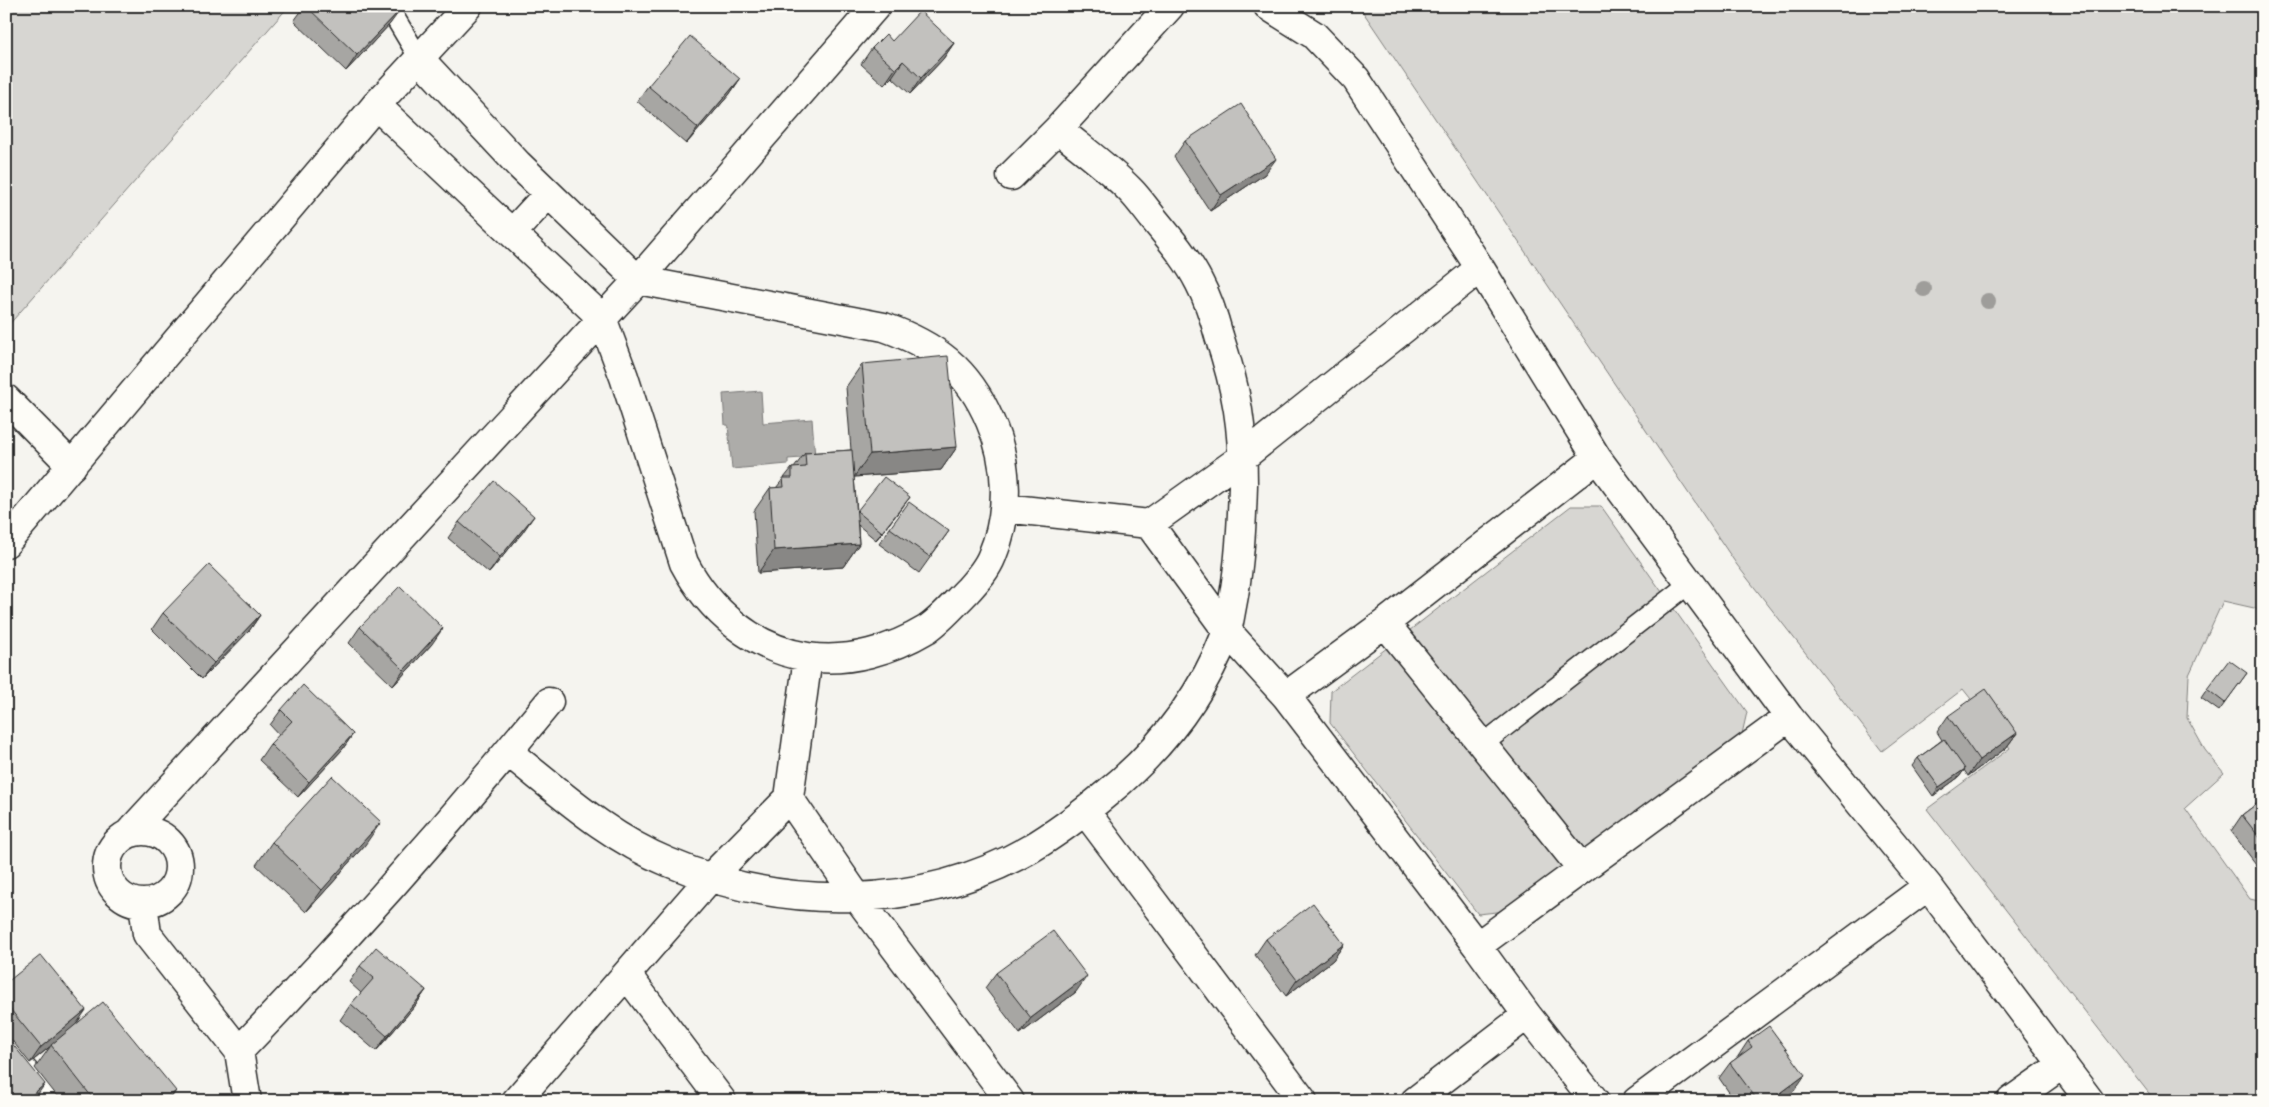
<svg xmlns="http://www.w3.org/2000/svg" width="2269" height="1107" font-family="'Comic Neue',sans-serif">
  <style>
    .green { fill: #d7d6d2; stroke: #81807e }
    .water { fill: #adaca9; stroke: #797877 }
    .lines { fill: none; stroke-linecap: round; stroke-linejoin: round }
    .lane-casing { stroke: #2b2b2b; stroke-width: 22 }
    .street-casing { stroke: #2b2b2b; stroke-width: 31 }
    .secondary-casing { stroke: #2b2b2b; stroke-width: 31 }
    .lane { stroke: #fdfcf7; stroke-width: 19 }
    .street { stroke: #fdfcf7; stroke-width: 28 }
    .secondary { stroke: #fdfcf7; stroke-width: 28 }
    .tree { fill: #9e9d9a }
    .wall { fill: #a7a6a3; stroke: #2b2b2b }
    .shaded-wall { fill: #888785; stroke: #2b2b2b }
    .building { fill: #c2c1be; stroke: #2b2b2b }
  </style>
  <rect width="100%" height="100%" fill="#f5f4ef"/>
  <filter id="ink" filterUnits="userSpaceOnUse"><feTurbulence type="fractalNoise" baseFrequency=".02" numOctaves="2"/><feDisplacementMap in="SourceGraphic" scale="10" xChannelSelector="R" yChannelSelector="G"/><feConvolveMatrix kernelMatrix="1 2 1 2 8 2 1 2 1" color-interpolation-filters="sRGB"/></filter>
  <g filter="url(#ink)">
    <path class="green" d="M6,6H289L6,328Z
      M1359,6H2263V612L2254,608L2223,601L2189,675L2187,718L2205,750L2224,773L2185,808L2250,899L2263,902V1101H2155L1927,809L2010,748L1963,689L1882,751L1737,565Z
      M1571,506H1601L1747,712L1742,734L1506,911L1478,914L1330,723L1331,691Z"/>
    <path class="water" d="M761,391L763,423L812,419L815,457L788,459V464L732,469L728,425H725L723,394Z"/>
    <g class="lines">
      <g class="lane-casing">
        <path id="lane" d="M388,6L419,58
          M1483,744L1690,583"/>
      </g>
      <g class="street-casing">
        <path id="street" d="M1268,6L1314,35L1356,79L1480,268L1597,458L1789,717L1928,886L2090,1101
          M376,105L602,318L624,377L684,563C709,610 753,649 808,657C849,663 892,650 927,629C942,619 955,603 968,590C977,580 987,569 992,556C1010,513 1009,464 990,421C968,369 935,345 884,327L638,280L518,164L419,58
          M1011,176L1058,129L1170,6
          M512,233L548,194
          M6,399L72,466
          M1004,508L1149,524L1243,457L1480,268
          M1149,524L1227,631L1286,696L1477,946L1527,1015L1595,1101
          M1385,623L1582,869
          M1286,696L1385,623L1597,458
          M508,752C559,792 607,837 668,862C782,911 921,911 1030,849C1057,833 1082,814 1106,794C1159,751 1201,698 1226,634C1229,625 1230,616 1232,606C1240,566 1242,526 1243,484C1243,427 1237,390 1219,336C1214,317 1208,299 1199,282C1187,258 1169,238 1153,218C1145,208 1138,198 1130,190C1109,168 1082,149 1058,129
          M789,798L857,897L1010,1101
          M1085,811L1303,1101
          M107 867a36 36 0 1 1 72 0a36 36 0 1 1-72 0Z
          M129,833L638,280L876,6
          M143,903L147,934L239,1051
          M1477,946L1789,717
          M627,975L722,1101
          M6,1051L49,1101
          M247,1101L239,1051C347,939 451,822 549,702
          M516,1101L710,878L789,798L808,657
          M1415,1101L1527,1015
          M1637,1101L1928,886
          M2011,1101L2063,1064"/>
      </g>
      <g class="secondary-casing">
        <path id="secondary" d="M6,543L376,105L468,6"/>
      </g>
      <use href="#lane" class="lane"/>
      <use href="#street" class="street"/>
      <use href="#secondary" class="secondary"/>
    </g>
    <g class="tree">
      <circle cx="1924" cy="289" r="8"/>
      <circle cx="1988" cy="301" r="8"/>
    </g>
    <path class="wall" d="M305,6H399L390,24L346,71L294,21Z
      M892,41L954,43L943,59L910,94L892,77L884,85L861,64L872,48Z
      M740,79L729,95L686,144L637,101L648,86Z
      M1185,141L1265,174L1210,211L1174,157Z
      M862,364L957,447L941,470L854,477L857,511L904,505L876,540L858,525L859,544L843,567L758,573L754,511L770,488H776L792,468H794L805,453L851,450L846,387Z
      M459,522L523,532L489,573L448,538Z
      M890,528L949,531L919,573L879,544Z
      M163,613L260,615L249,631L202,679L152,629Z
      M360,627L432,644L393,686L349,643Z
      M2247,673L2219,711L2201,698L2207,689Z
      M281,710L353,734L342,750L298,797L259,760L270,744L279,735L270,725Z
      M1948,716L2017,733L2006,748L1968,776L1964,770L1959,777L1933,796L1912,766L1918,758L1942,740L1937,732Z
      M2263,799V865L2259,868L2231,831L2242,815Z
      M272,842L365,845L345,867L336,879L306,912L256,865Z
      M1266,939L1344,944L1333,960L1286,996L1255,955Z
      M360,966L426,990L415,1006L376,1051L340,1020L351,1004L361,993L349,982Z
      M996,973L1076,992L1020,1034L985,988Z
      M6,983L77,1024L169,1101H61L35,1068L50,1047L30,1063L6,1033Z
      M1748,1041L1794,1091L1781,1101H1735L1719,1078L1730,1063L1737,1058Z"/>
    <path class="shaded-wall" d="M401,9L390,24L346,71L357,55Z
      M954,43L943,59L910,94L921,78Z
      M903,61L892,77L884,85L895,69Z
      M740,79L729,95L686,144L698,128Z
      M1276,159L1265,174L1210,211L1221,195Z
      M957,447L941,470L854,477L870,454Z
      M910,497L904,505L876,540L882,532Z
      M534,516L523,532L489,573L500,557Z
      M859,544L843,567L758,573L774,550Z
      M260,615L249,631L202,679L214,663Z
      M443,628L432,644L393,686L404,670Z
      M2017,733L2006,748L1968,776L1979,760Z
      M353,734L342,750L298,797L309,782Z
      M1965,769L1959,777L1933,796L1939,787Z
      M381,822L365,845L345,867L336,879L306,912L322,890L351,855Z
      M1344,944L1333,960L1286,996L1297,980Z
      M1087,976L1076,992L1020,1034L1031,1018Z
      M426,990L415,1006L376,1051L387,1036Z
      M86,1010L75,1026L30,1063L41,1047Z
      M1805,1075L1794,1091L1781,1101H1770Z
      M45,1084L33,1101H25Z
      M176,1091L169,1101H164Z"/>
    <path class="building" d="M306,6H399L401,9L357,55Z
      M920,11L954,43L921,78L903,61L895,69L872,48L886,34L892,41Z
      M690,36L740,79L698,128L648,86Z
      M1241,104L1276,159L1221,195L1185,141Z
      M948,356L957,447L870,454L862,364Z
      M852,450L859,544L774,550L770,488L784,487L783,478H792V468L806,467L805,453Z
      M884,477L910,497L882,532L857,511Z
      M494,481L534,516L500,557L459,522Z
      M909,502L949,531L930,557L890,528Z
      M209,565L260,615L214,663L163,613Z
      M400,586L443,628L404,670L360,627Z
      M2229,660L2247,673L2225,703L2207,689Z
      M303,685L353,734L309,782L270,744L292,721L281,710Z
      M1986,689L2017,733L1979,760L1948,716Z
      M1944,739L1965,769L1939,787L1918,758Z
      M332,776L381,822L351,855L352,856L322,890L272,842Z
      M2263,799V842L2242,815Z
      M1313,903L1344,944L1297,980L1266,939Z
      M1053,931L1087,976L1031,1018L996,973Z
      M376,947L426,990L387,1036L351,1004L374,978L360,966Z
      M41,955L86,1010L41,1047L6,1004V983Z
      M103,1002L176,1091L164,1101H95L51,1045Z
      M1769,1026L1805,1075L1770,1101H1758L1730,1063L1752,1047L1748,1041Z
      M6,1036L45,1084L25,1101H6Z"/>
  </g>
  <rect width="2269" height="1107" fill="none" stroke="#fdfcf7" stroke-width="25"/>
  <rect x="12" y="12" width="2244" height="1082" fill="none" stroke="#2b2b2b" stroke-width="2" filter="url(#ink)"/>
</svg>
